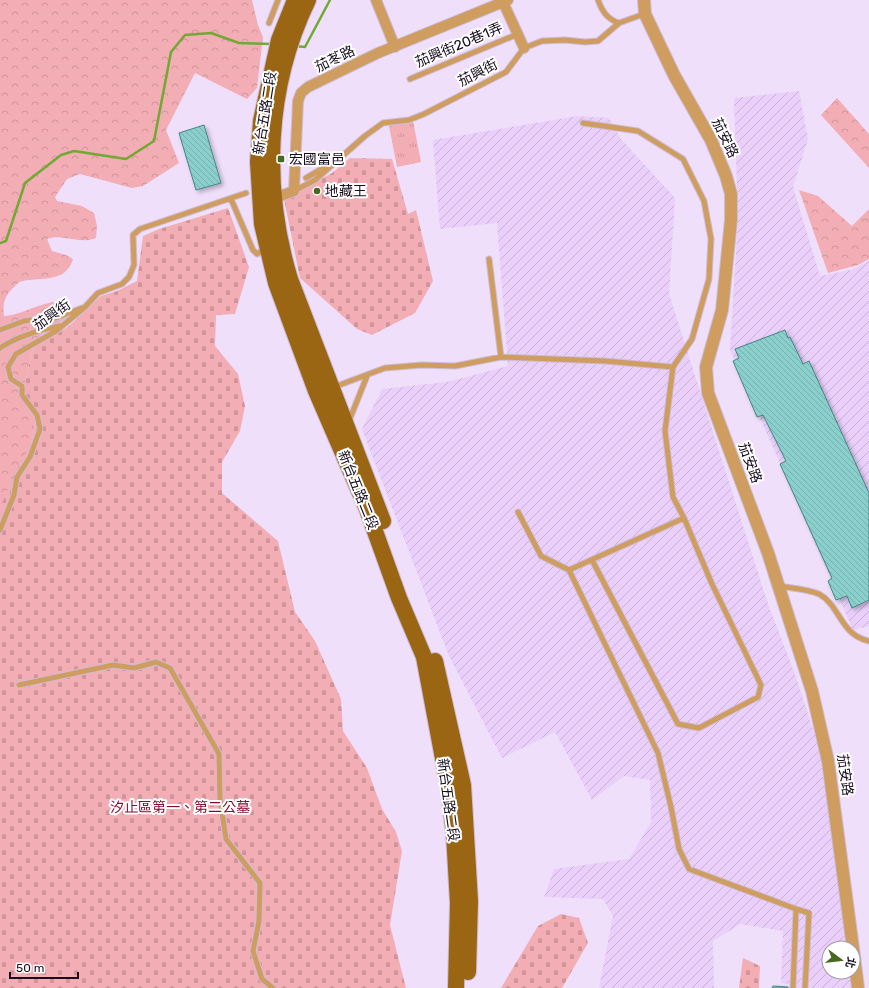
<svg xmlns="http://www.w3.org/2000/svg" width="869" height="988" font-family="Rubik,'Noto Sans TC',sans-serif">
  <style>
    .industrial { fill: url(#industrial-furrows) }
    .forest { fill: url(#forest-crowns) }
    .cemetery { fill: url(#cemetery-stones) }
    .park { fill: url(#park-tufts) }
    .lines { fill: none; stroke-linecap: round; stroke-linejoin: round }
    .stream { stroke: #71a932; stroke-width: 2.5 }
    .building { fill: url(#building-back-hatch); stroke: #438683; filter: url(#shadow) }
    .service-casing { stroke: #cdbdd7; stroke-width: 7 }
    .minor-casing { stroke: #cdbdd7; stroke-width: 12 }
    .tertiary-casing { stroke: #cdbdd7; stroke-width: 14 }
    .primary-casing { stroke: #cdbdd7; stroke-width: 18 }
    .service { stroke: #cf9d5f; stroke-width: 5 }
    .minor { stroke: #cf9d5f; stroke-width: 10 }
    .tertiary { stroke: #cf9d5f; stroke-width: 12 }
    .primary { stroke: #9b6614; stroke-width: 16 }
    .poi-dot { fill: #476a22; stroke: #fff; stroke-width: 1.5 }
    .labels { text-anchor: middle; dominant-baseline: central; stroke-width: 4; stroke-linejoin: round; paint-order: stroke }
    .street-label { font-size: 14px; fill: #170d1d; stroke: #fff }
    .poi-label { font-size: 14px; fill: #170d1d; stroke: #fff; text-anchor: start }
    .park-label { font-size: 14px; fill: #860d32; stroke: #fff }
  </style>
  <defs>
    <pattern id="industrial-furrows" width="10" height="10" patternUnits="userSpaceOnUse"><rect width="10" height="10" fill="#e9cffa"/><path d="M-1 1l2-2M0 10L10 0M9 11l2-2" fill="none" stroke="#c7b1d6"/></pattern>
    <pattern id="forest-crowns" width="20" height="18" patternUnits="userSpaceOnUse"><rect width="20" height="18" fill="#f3adb5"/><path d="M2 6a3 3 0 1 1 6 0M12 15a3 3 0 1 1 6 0" fill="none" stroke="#d0949b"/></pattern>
    <pattern id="cemetery-stones" width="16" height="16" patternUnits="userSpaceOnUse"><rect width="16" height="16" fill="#f3adb5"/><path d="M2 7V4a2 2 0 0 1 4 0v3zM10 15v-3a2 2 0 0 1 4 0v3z" fill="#d0949b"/></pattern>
    <pattern id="park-tufts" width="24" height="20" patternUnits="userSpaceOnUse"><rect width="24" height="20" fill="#f3adb5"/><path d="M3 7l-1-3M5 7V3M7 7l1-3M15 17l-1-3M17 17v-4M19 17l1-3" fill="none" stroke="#d0949b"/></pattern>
    <pattern id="building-back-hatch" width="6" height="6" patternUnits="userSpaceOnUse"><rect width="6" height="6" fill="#8bcfcc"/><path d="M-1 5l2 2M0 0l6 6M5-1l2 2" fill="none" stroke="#77b1af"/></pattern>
    <filter id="shadow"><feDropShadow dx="2.5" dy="2.5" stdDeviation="2" flood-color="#0004"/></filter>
  </defs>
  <rect width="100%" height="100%" fill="#f0dffb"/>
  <path class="industrial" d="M799,91L808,139L793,187L820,276L851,270L869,261V626L853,630L730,350L738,218L734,98Z
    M578,116L609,118L621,139L675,198L669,294L768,604L796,677L820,751L848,948H829V972H852L854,988H789V984L781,983L783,931L740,924L713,941L714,988H599L613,916L603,899L544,897L554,869L629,859L651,822L650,780L624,776L592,800L555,732L502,758L449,656L362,429L382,389L447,382L508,366L497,223L440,229L433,140Z"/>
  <path class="forest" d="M0,0H252L258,25L263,37L257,88L247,99L195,73L166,130L179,163L143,186L132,188L80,174L67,179L55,197L57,201L82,206L94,213L97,226L96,238C79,245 63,233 47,239L52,251L66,255L73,259C66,283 42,277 23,281C20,281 17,284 15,286C5,295 2,303 4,316C22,315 46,299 63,302C66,303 69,305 71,307L68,317L39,337L33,348L23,392L36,418L31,445L0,509Z
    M837,98L869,134V168L821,115Z
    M799,190L818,196L852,226L869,209V259L858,265L828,273Z"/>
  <path class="cemetery" d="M350,158L392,159L408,214L416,210L433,281L415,313L372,335L357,329L300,278L284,199L332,173Z
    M228,208L249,267L235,314L216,315L215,346L238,374L245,406L240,431L222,462V493L278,541L295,612L315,641L341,699L343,731L367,768L382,809L396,832L402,851L390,925L406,988H0V509L12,478L31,445L36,418L23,392L33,348L69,326L101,296L117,291L137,281L143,236L159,229Z
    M561,914L579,918L588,943L562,988H501L538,926Z
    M743,958L760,966L759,988H739Z"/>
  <path class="park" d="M413,121L421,162L397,167L389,126Z"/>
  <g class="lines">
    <path class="stream" d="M295,46L305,47L330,0
      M0,243L6,241L25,183L61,155L74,151L126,159L154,141L171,52L185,35L211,33L239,43L272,44"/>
  </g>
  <path class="building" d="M204,125L221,183L196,190L179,133Z
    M785,330L788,338L790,337L803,364L809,361L869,493V600L852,608L847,596L836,600L828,581L832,578L780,464L786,461L763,415L757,417L733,361L739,358L735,349Z
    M773,986L788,987V988H772Z"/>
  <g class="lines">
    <g class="service-casing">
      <path id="service" d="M598,0C602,11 607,19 619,23
        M269,23L278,0
        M410,79L518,34
        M306,178L335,161
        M294,191L315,180L365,136L383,123L409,120L424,114L506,72L524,48L542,41L565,40L585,42L598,41L619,23L644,14
        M231,199L253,250L257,254L266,248
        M489,259L501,357
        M0,330L24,321L46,318H56L82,308
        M0,348C18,336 39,330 60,326
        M673,367L665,431L673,497L684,518L569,570L658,753L671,807L679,849L689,869L796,909L793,988
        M334,387L385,368L422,365L455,366L501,357L605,361L673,367L692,339L709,279L711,239L704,201L683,159L638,131L583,123
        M349,421L367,376
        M518,512L541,556L569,570
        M0,530L14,495L17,477L30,457L40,429L37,415L22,395V386L11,379L8,367L16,354L56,331L85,307L98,293L122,284L129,277L134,265L133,235L140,229L246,193
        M592,560L678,724L699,728L758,697L761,685L712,584L684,518
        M779,586C791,588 808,589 819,594C840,605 840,635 869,641
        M19,685L113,665L134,668L156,662L170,668L219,754L220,799L226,839L260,883L259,921L253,951L262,979L273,988
        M796,909L809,913L805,988"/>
    </g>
    <g class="minor-casing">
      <path id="minor" d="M376,0L395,47
        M503,2L524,48
        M269,200L294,191L298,101L301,93L308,87L378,53L508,0"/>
    </g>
    <g class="tertiary-casing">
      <path id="tertiary" d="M644,0L645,14L674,75L711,140L726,176L731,194V220L722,310L706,367L708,393L768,553L812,691L828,761L853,948
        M853,948L858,988"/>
    </g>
    <g class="primary-casing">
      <path id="primary" d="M295,0L279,40L261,121L258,162L262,224L276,283L316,391L367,509L399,598L424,657L448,785L454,834L458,903L456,988
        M308,0C266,87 262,187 290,279L383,521
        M435,661L463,785L470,901L468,972"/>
    </g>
    <use href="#service" class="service"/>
    <use href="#minor" class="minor"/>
    <use href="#tertiary" class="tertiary"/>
    <use href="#primary" class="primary"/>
  </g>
  <g class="poi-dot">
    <rect x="277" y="155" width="8" height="8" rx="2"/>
    <circle cx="317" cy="191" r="4"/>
  </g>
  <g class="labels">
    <g class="street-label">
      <text transform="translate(459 45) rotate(-23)">茄興街20巷1弄</text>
      <text transform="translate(335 59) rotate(-26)">茄苳路</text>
      <text transform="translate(478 73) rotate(-27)">茄興街</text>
      <text transform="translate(265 113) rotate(-81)">新台五路二段</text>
      <text transform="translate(725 138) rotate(64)">茄安路</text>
      <text transform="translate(52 315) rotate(-35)">茄興街</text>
      <text transform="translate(750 463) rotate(70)">茄安路</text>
      <text transform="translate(358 490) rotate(68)">新台五路二段</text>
      <text transform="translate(845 775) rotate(82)">茄安路</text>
      <text transform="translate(448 800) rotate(82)">新台五路二段</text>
    </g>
    <g class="poi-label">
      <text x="289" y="159">宏國富邑</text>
      <text x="325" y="191">地藏王</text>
    </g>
    <g class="park-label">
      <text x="180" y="807">汐止區第一、第二公墓</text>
    </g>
  </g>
  <g transform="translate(841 960) rotate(105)"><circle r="19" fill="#ffffff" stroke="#a29ea5"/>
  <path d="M0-3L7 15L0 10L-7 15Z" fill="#476a22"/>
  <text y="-6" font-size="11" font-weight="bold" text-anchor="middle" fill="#170d1d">北</text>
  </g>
  <path d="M10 972v6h68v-6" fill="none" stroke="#170d1d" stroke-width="2"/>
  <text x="16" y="972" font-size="12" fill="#170d1d" stroke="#ffffff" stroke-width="3" paint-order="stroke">50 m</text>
</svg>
